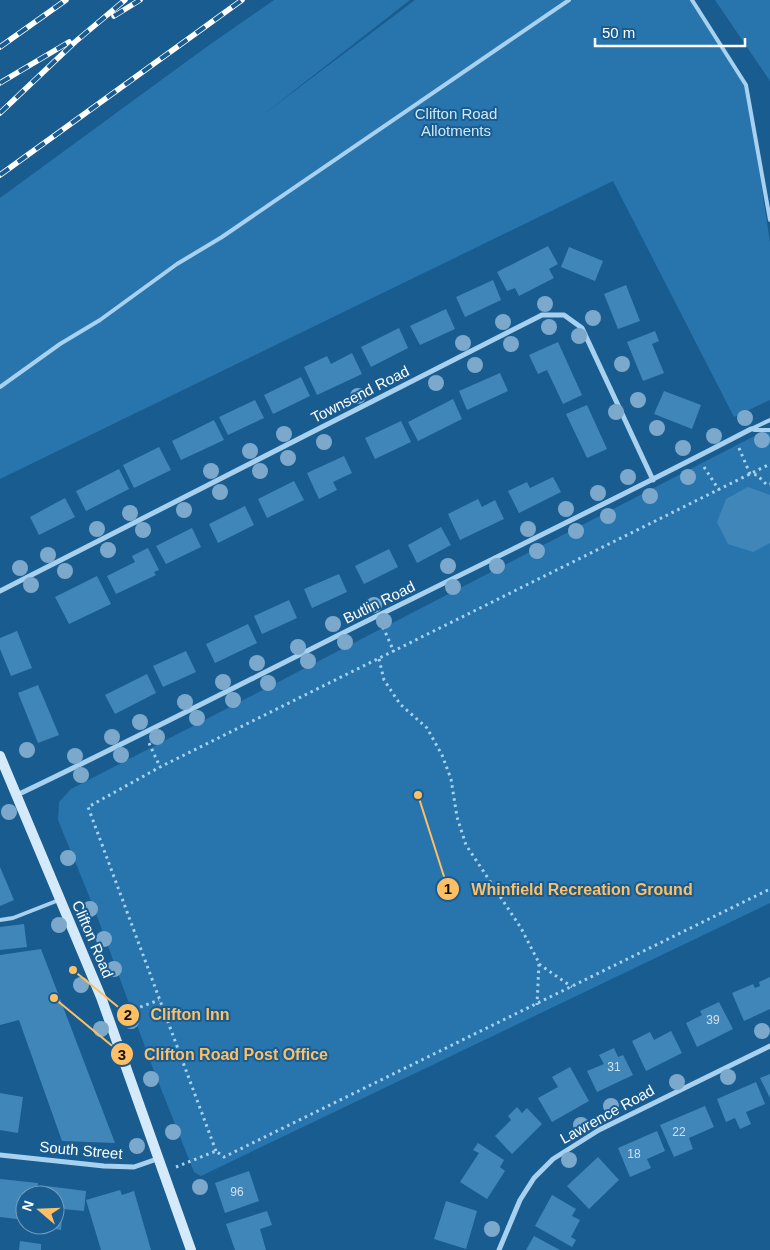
<svg xmlns="http://www.w3.org/2000/svg" width="770" height="1250" font-family="Arial,sans-serif">
  <style>
    .green { fill: #2875ad }
    .building { fill: #4186b9 }
    .lines { fill: none; stroke-linecap: round; stroke-linejoin: round }
    .path { stroke: #a7d1ef; stroke-width: 3; stroke-dasharray: 2.5 4; stroke-linecap: butt }
    .lane { stroke: #a7d1ef; stroke-width: 4 }
    .street { stroke: #a7d1ef; stroke-width: 5 }
    .secondary { stroke: #d4eafb; stroke-width: 10 }
    .rail-casing { stroke: #fff; stroke-width: 5.5 }
    .rail { stroke: #195c90; stroke-width: 4; stroke-dasharray: 11; stroke-linecap: butt }
    .tree { fill: #7ca9cb }
    .labels { text-anchor: middle; dominant-baseline: central; stroke-width: 4; stroke-linejoin: round; paint-order: stroke }
    .number-label { font-size: 12px; fill: #d0e1ee }
    .park-label { font-size: 15px; fill: #cde8fb; stroke: #195c90 }
    .street-label { font-size: 15px; fill: #fff; stroke: #195c90 }
    .leader { fill: none; stroke: #ffbf65; stroke-width: 2 }
    .callout-dot { fill: #ffbf65; stroke: #195c90; stroke-width: 2 }
    .mark-label { font-size: 15px; text-anchor: middle; font-weight: bold; fill: #111 }
    .callout-label { font-size: 16px; text-anchor: middle; font-weight: bold; fill: #ffbf65; stroke: #195c90; stroke-width: 4; stroke-linejoin: round; paint-order: stroke }
  </style>
  <rect width="100%" height="100%" fill="#195c90"/>
  <path class="green" d="M274,0H410L260,117L415,0H692L746,85L770,242V400L734,417L613,181L0,479V198L205,48Z
    M715,0H770V81Z
    M770,428V903L201,1176L194,1172L152,1066L94,908L58,820L59,802L71,789Z"/>
  <path class="building" d="M548,246L558,264L549,269L554,278L519,296L515,288L507,291L497,272Z
    M569,247L603,261L595,281L561,267Z
    M493,280L501,300L465,317L456,297Z
    M626,285L640,321L618,329L604,294Z
    M446,309L455,329L420,345L410,326Z
    M399,328L408,348L371,367L361,347Z
    M655,331L659,341L652,344L664,373L643,381L627,342Z
    M558,342L582,395L563,404L547,370L538,374L529,355Z
    M352,353L362,374L317,395L304,367L327,356L331,364Z
    M500,373L508,391L467,410L459,391Z
    M301,377L310,396L273,414L264,395Z
    M664,391L701,405L692,429L654,414Z
    M453,399L462,419L418,441L408,422Z
    M255,400L264,418L228,435L219,417Z
    M587,405L607,449L587,458L566,414Z
    M214,420L224,440L181,460L172,441Z
    M401,421L411,442L375,459L365,438Z
    M159,447L171,470L134,488L123,465Z
    M344,456L352,473L333,482L337,490L319,499L307,473Z
    M119,469L129,489L86,511L76,491Z
    M553,477L561,492L519,513L508,491L527,482L530,488Z
    M294,481L304,500L267,518L258,499Z
    M748,487L770,495V543L753,552L728,544L717,522L726,499Z
    M65,498L75,517L39,535L30,517Z
    M478,499L482,507L495,500L504,519L460,540L448,514Z
    M245,506L254,525L218,543L209,524Z
    M441,527L451,545L417,563L408,545Z
    M192,528L201,547L166,564L156,546Z
    M148,548L159,570L154,572L156,575L116,594L107,576L135,562L132,556Z
    M389,549L398,567L364,584L355,566Z
    M339,574L347,592L312,608L304,589Z
    M97,576L111,604L69,624L55,597Z
    M289,600L297,618L262,634L254,616Z
    M248,624L257,643L215,663L206,644Z
    M17,631L32,668L11,676L0,649V638Z
    M186,651L196,672L163,687L153,666Z
    M147,674L156,693L115,714L105,695Z
    M38,685L59,735L38,743L18,693Z
    M0,867L14,900L0,906Z
    M24,924L27,947L0,950V927Z
    M41,949L115,1143L62,1141L19,1020L0,1025V955Z
    M770,977V1009L744,1021L732,993L753,984L755,988L760,986L759,982Z
    M719,1002L733,1029L697,1047L686,1023L702,1015L700,1011Z
    M671,1031L682,1053L646,1071L632,1041L650,1032L654,1040Z
    M614,1048L618,1057L623,1055L633,1075L597,1092L587,1071L604,1064L599,1055Z
    M570,1067L589,1101L552,1122L538,1098L558,1087L552,1077Z
    M770,1074V1098L760,1078Z
    M756,1082L765,1104L746,1112L751,1124L740,1129L735,1118L726,1122L717,1099Z
    M0,1093L23,1097L18,1133L0,1130Z
    M705,1106L714,1127L689,1138L693,1149L674,1157L660,1125Z
    M517,1107L522,1113L527,1108L542,1124L512,1154L495,1136L511,1120L508,1116Z
    M657,1131L665,1151L647,1159L651,1168L630,1177L618,1148Z
    M478,1143L504,1160L500,1167L505,1171L487,1199L460,1182L479,1153L473,1150Z
    M598,1157L619,1180L589,1209L567,1186Z
    M249,1171L259,1201L225,1213L215,1183Z
    M0,1179L38,1183L37,1195H25V1220L0,1217Z
    M46,1186L86,1191L84,1211L63,1209L61,1230L49,1228V1225H55V1195H45Z
    M120,1190L122,1195L134,1191L151,1250H101L86,1200Z
    M552,1195L576,1209L572,1216L580,1220L571,1237L576,1240L572,1247L535,1226Z
    M446,1201L477,1211L466,1249L434,1239Z
    M267,1211L272,1225L260,1229L266,1250H235L226,1224Z
    M534,1236L560,1250H526Z
    M20,1241L41,1244V1250H19Z"/>
  <g class="lines">
    <path class="path" d="M739,448L750,474L757,475L767,485L770,484
      M704,467L719,490
      M383,627L394,652
      M379,659L384,680L400,704L427,728L442,755L451,779L457,817L466,845L521,928L539,963L537,1005
      M149,743L160,767
      M539,964L572,987
      M122,1014L159,1000
      M216,1151L88,807L160,767L770,464
      M176,1167L216,1151L224,1157L770,889"/>
    <path class="lane" d="M692,0L746,85L770,220
      M0,387L60,344L100,320L177,264L222,237L569,0
      M751,429L770,420
      M754,430H770
      M0,920L13,918L59,900"/>
    <path class="street" d="M0,591L542,315H564L582,328L653,480
      M17,795C139,737 258,675 379,615C503,554 628,493 751,429
      M0,1155L104,1166L134,1167L160,1158
      M499,1250L520,1200L534,1178L553,1159L599,1130L770,1046"/>
    <path class="secondary" d="M0,756L101,997L191,1250"/>
    <g class="rail-casing">
      <path id="rail" d="M114,16L140,0
        M0,47L66,0
        M0,83L69,42
        M0,113L75,42L125,0
        M0,175L242,0"/>
    </g>
    <use href="#rail" class="rail"/>
  </g>
  <g class="tree">
    <circle cx="545" cy="304" r="8"/>
    <circle cx="593" cy="318" r="8"/>
    <circle cx="503" cy="322" r="8"/>
    <circle cx="549" cy="327" r="8"/>
    <circle cx="579" cy="336" r="8"/>
    <circle cx="463" cy="343" r="8"/>
    <circle cx="511" cy="344" r="8"/>
    <circle cx="622" cy="364" r="8"/>
    <circle cx="475" cy="365" r="8"/>
    <circle cx="436" cy="383" r="8"/>
    <circle cx="358" cy="396" r="8"/>
    <circle cx="638" cy="400" r="8"/>
    <circle cx="616" cy="412" r="8"/>
    <circle cx="745" cy="418" r="8"/>
    <circle cx="657" cy="428" r="8"/>
    <circle cx="284" cy="434" r="8"/>
    <circle cx="714" cy="436" r="8"/>
    <circle cx="762" cy="440" r="8"/>
    <circle cx="324" cy="442" r="8"/>
    <circle cx="683" cy="448" r="8"/>
    <circle cx="250" cy="451" r="8"/>
    <circle cx="288" cy="458" r="8"/>
    <circle cx="211" cy="471" r="8"/>
    <circle cx="260" cy="471" r="8"/>
    <circle cx="628" cy="477" r="8"/>
    <circle cx="688" cy="477" r="8"/>
    <circle cx="220" cy="492" r="8"/>
    <circle cx="598" cy="493" r="8"/>
    <circle cx="650" cy="496" r="8"/>
    <circle cx="566" cy="509" r="8"/>
    <circle cx="184" cy="510" r="8"/>
    <circle cx="130" cy="513" r="8"/>
    <circle cx="608" cy="516" r="8"/>
    <circle cx="97" cy="529" r="8"/>
    <circle cx="528" cy="529" r="8"/>
    <circle cx="143" cy="530" r="8"/>
    <circle cx="576" cy="531" r="8"/>
    <circle cx="108" cy="550" r="8"/>
    <circle cx="537" cy="551" r="8"/>
    <circle cx="48" cy="555" r="8"/>
    <circle cx="448" cy="566" r="8"/>
    <circle cx="497" cy="566" r="8"/>
    <circle cx="20" cy="568" r="8"/>
    <circle cx="65" cy="571" r="8"/>
    <circle cx="31" cy="585" r="8"/>
    <circle cx="453" cy="587" r="8"/>
    <circle cx="374" cy="605" r="8"/>
    <circle cx="384" cy="621" r="8"/>
    <circle cx="333" cy="624" r="8"/>
    <circle cx="345" cy="642" r="8"/>
    <circle cx="298" cy="647" r="8"/>
    <circle cx="308" cy="661" r="8"/>
    <circle cx="257" cy="663" r="8"/>
    <circle cx="223" cy="682" r="8"/>
    <circle cx="268" cy="683" r="8"/>
    <circle cx="233" cy="700" r="8"/>
    <circle cx="185" cy="702" r="8"/>
    <circle cx="197" cy="718" r="8"/>
    <circle cx="140" cy="722" r="8"/>
    <circle cx="112" cy="737" r="8"/>
    <circle cx="157" cy="737" r="8"/>
    <circle cx="27" cy="750" r="8"/>
    <circle cx="121" cy="755" r="8"/>
    <circle cx="75" cy="756" r="8"/>
    <circle cx="81" cy="775" r="8"/>
    <circle cx="9" cy="812" r="8"/>
    <circle cx="68" cy="858" r="8"/>
    <circle cx="90" cy="909" r="8"/>
    <circle cx="59" cy="925" r="8"/>
    <circle cx="104" cy="939" r="8"/>
    <circle cx="114" cy="969" r="8"/>
    <circle cx="81" cy="985" r="8"/>
    <circle cx="131" cy="1021" r="8"/>
    <circle cx="101" cy="1029" r="8"/>
    <circle cx="762" cy="1031" r="8"/>
    <circle cx="728" cy="1077" r="8"/>
    <circle cx="151" cy="1079" r="8"/>
    <circle cx="677" cy="1082" r="8"/>
    <circle cx="611" cy="1106" r="8"/>
    <circle cx="581" cy="1125" r="8"/>
    <circle cx="173" cy="1132" r="8"/>
    <circle cx="137" cy="1146" r="8"/>
    <circle cx="569" cy="1160" r="8"/>
    <circle cx="200" cy="1187" r="8"/>
    <circle cx="492" cy="1229" r="8"/>
  </g>
  <g class="labels">
    <g class="number-label">
      <text x="713" y="1020">39</text>
      <text x="614" y="1067">31</text>
      <text x="679" y="1132">22</text>
      <text x="634" y="1154">18</text>
      <text x="237" y="1192">96</text>
    </g>
    <g class="park-label">
      <text x="456" y="113">Clifton Road<tspan x="456" dy="17">Allotments</tspan></text>
    </g>
    <g class="street-label">
      <text transform="translate(360 394) rotate(-27)">Townsend Road</text>
      <text transform="translate(379 602) rotate(-26)">Butlin Road</text>
      <text transform="translate(93 939) rotate(67)">Clifton Road</text>
      <text transform="translate(607 1114) rotate(-29)">Lawrence Road</text>
      <text transform="translate(81 1150) rotate(5)">South Street</text>
    </g>
  </g>
  <path class="leader" d="M418 795L448 889M73 970L128 1015M54 998L122 1054"/>
  <g class="callout-dot">
    <circle cx="418" cy="795" r="5"/>
    <circle cx="73" cy="970" r="5"/>
    <circle cx="54" cy="998" r="5"/>
    <circle cx="448" cy="889" r="12"/>
    <circle cx="128" cy="1015" r="12"/>
    <circle cx="122" cy="1054" r="12"/>
  </g>
  <g class="mark-label">
    <text x="448" y="894">1</text>
    <text x="128" y="1020">2</text>
    <text x="122" y="1060">3</text>
  </g>
  <g class="callout-label">
    <text x="582" y="895">Whinfield Recreation Ground</text>
    <text x="190" y="1020">Clifton Inn</text>
    <text x="236" y="1060">Clifton Road Post Office</text>
  </g>
  <g transform="translate(40 1210) rotate(289)"><circle r="24" fill="#195c90" stroke="#759dbc"/>
  <path d="M0-4L9 19L0 12L-9 19Z" fill="#ffbf65"/>
  <text y="-8" font-size="14" font-weight="bold" text-anchor="middle" fill="#ffffff">N</text>
  </g>
  <path d="M595 38v8h150v-8" fill="none" stroke="#ffffff" stroke-width="2.5"/>
  <text x="602" y="38" font-size="15" fill="#ffffff" stroke="#195c90" stroke-width="4" paint-order="stroke">50 m</text>
</svg>
